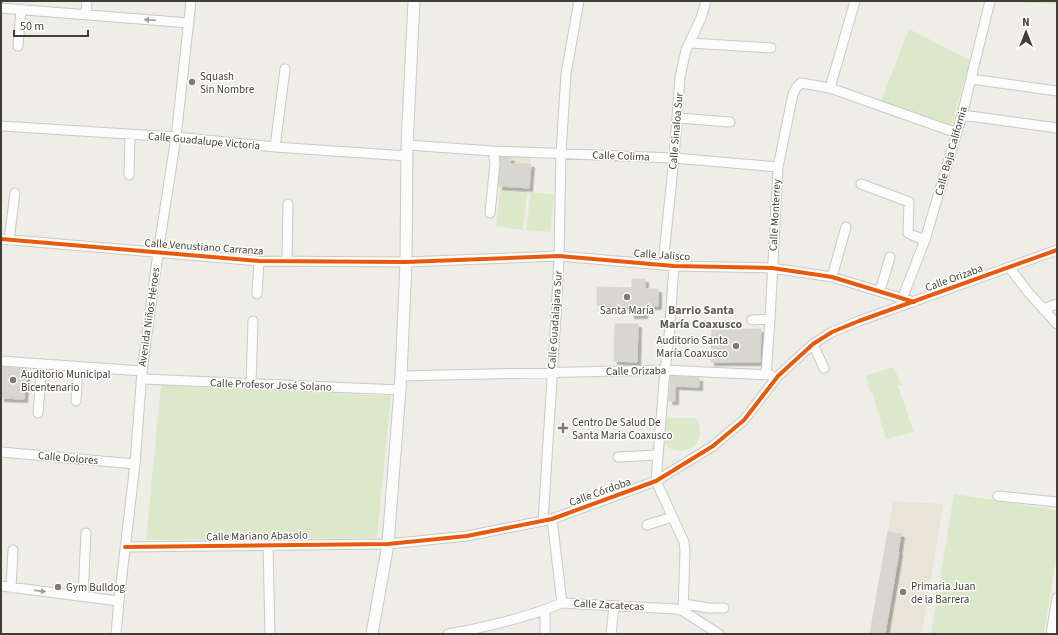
<svg xmlns="http://www.w3.org/2000/svg" width="1058" height="635" font-family="'Source Sans 3',sans-serif">
  <style>
    .education { fill: #e8e5d8 }
    .green { fill: #dbe8c9 }
    .building { fill: #d8d6d0; stroke: #d6d4ce; filter: url(#shadow) }
    .lines { fill: none; stroke-linecap: round; stroke-linejoin: round }
    .minor-casing { stroke: #cac9c4; stroke-width: 11 }
    .tertiary-casing { stroke: #cac9c4; stroke-width: 13 }
    .minor { stroke: #fcfcfc; stroke-width: 9 }
    .tertiary { stroke: #fcfcfc; stroke-width: 11 }
    .cycleway-casing { stroke: #fff; stroke-width: 6 }
    .cycleway { stroke: #e8590c; stroke-width: 4 }
    .oneway { fill: #a09d98 }
    .poi-dot { fill: #7f7b74; stroke: #fff; stroke-width: 1.5 }
    .labels { text-anchor: middle; dominant-baseline: central; stroke-width: 3; stroke-linejoin: round; paint-order: stroke }
    .poi-label { font-size: 11px; fill: #433e35; stroke: #fff; text-anchor: start }
    .street-label { font-size: 11px; fill: #433e35; stroke: #fff }
    .neighbourhood-label { font-size: 12px; font-weight: bold; fill: #655c4d; stroke: #fff }
  </style>
  <defs>
    <filter id="shadow"><feDropShadow dx="3.5" dy="3.5" stdDeviation="0" flood-color="#0004"/></filter>
  </defs>
  <rect width="100%" height="100%" fill="#eeede8"/>
  <path class="education" d="M499,151L531,153L528,189L496,186Z
    M893,501L943,504L922,634H870Z"/>
  <path class="green" d="M1023,1H1057V4L1025,3Z
    M909,29L970,60L952,125L881,101Z
    M500,188L527,192L523,230L496,226Z
    M531,192L554,195L550,232L526,230Z
    M893,367L902,385L896,386L899,388L913,430V432L887,439L885,437L873,395V392H870L866,376Z
    M161,385L391,396L377,538L146,540Z
    M668,418H694C699,422 700,425 700,431C702,456 661,457 663,435C663,428 663,424 668,418Z
    M954,494L1057,510V552L1044,634H931Z"/>
  <path class="building" d="M500,157L511,158L510,164H531L529,188L499,186L501,163Z
    M632,279H645V289H658V306H644V315H631V306L597,305V287L632,288Z
    M615,324H638L637,362L614,361Z
    M761,329L760,362H711L712,330Z
    M1,367L27,369L24,399L1,398Z
    M671,376L699,378V387L675,386V401H669Z
    M888,532L901,534L898,552H899L885,634H870Z"/>
  <g class="lines">
    <g class="minor-casing">
      <path id="minor" d="M1,8L189,23
        M86,15L87,1
        M690,43L771,48
        M18,46L21,9
        M971,79L1057,91
        M830,88L855,1
        M962,115L1057,128
        M678,118L730,122
        M1,126L176,137L275,147L407,156
        M407,145L493,151L674,158L778,167
        M275,147L285,69
        M129,175L130,135
        M861,184L909,202L908,233L912,235L925,240
        M490,213L495,163L493,151
        M1,239L259,261L406,262L559,256L674,266L772,268L832,277L914,302
        M9,240L15,193
        M287,261L288,204
        M663,264L674,158L680,77L686,50L701,18L706,1
        M674,266L669,337L665,370L656,481L684,542L685,551L683,611
        M1009,267L1028,292L1057,324
        M832,277L846,227
        M880,291L890,257
        M257,294L259,261
        M902,299L925,240L962,115L990,1
        M1043,309L1057,304
        M752,320L770,319
        M813,344L824,368
        M1,361L142,371
        M766,375L770,319L778,167L793,94L796,88L801,83L830,88L957,133
        M401,376L665,370L771,375
        M142,379L400,390
        M251,385L253,321
        M76,401L78,367
        M38,413L42,364
        M1,452L135,464
        M618,457L657,455
        M998,496L1057,502
        M552,519L562,603
        M543,521L556,316L559,256L561,153L566,74L579,1
        M647,525L672,517
        M268,545L270,634
        M125,547L388,544L467,536L552,519L656,481L713,446L744,420L778,376L813,344L832,332L859,321L1057,250
        M1,586L119,601
        M11,588L13,550
        M83,596L86,533
        M684,604L709,608H724
        M116,634L119,601L135,464L142,371L158,253L176,137L191,1
        M448,634C487,627 526,618 562,603L676,609L683,611L719,634
        M545,634V610
        M611,634L614,606
        M1051,634L1057,598"/>
    </g>
    <g class="tertiary-casing">
      <path id="tertiary" d="M372,634L388,544L401,376L406,262L407,145L414,1"/>
    </g>
    <use href="#minor" class="minor"/>
    <use href="#tertiary" class="tertiary"/>
    <g class="cycleway-casing">
      <path id="cycleway" d="M1,239L259,261L406,262L559,256L674,266L772,268L832,277L914,302
        M125,547L388,544L467,536L552,519L656,481L713,446L744,420L778,376L813,344L832,332L859,321L1057,250"/>
    </g>
    <use href="#cycleway" class="cycleway"/>
  </g>
  <defs><path id="oneway-solid" d="M-6-.8H1V-3.2L6.5 0L1 3.2V.8H-6Z"/></defs>
  <g class="oneway">
    <use href="#oneway-solid" transform="translate(150 20) rotate(-176)"/>
    <use href="#oneway-solid" transform="translate(40 591) rotate(7)"/>
  </g>
  <g class="poi-dot">
    <circle cx="192" cy="82" r="4"/>
    <circle cx="627" cy="297" r="4"/>
    <circle cx="736" cy="346" r="4"/>
    <circle cx="13" cy="380" r="4"/>
    <path d="M561 422h4v4h4v4h-4v4h-4v-4h-4v-4h4z"/>
    <circle cx="58" cy="587" r="4"/>
    <circle cx="903" cy="592" r="4"/>
  </g>
  <g class="labels">
    <g class="poi-label">
      <text x="200" y="76">Squash<tspan x="200" dy="13">Sin Nombre</tspan></text>
      <text x="627" y="310" text-anchor="middle">Santa María</text>
      <text x="728" y="340" text-anchor="end">Auditorio Santa<tspan x="728" dy="13">María Coaxusco</tspan></text>
      <text x="21" y="374">Auditorio Municipal<tspan x="21" dy="13">Bicentenario</tspan></text>
      <text x="572" y="422">Centro De Salud De<tspan x="572" dy="13">Santa Maria Coaxusco</tspan></text>
      <text x="911" y="586">Primaria Juan<tspan x="911" dy="13">de la Barrera</tspan></text>
      <text x="66" y="587">Gym Bulldog</text>
    </g>
    <g class="street-label">
      <text transform="translate(676 131) rotate(-85)">Calle Sinaloa Sur</text>
      <text transform="translate(204 141) rotate(5)">Calle Guadalupe Victoria</text>
      <text transform="translate(951 151) rotate(-74)">Calle Baja California</text>
      <text transform="translate(621 156) rotate(2)">Calle Colima</text>
      <text transform="translate(775 215) rotate(-87)">Calle Monterrey</text>
      <text transform="translate(204 247) rotate(4)">Calle Venustiano Carranza</text>
      <text transform="translate(662 255) rotate(4)">Calle Jalisco</text>
      <text transform="translate(954 278) rotate(-20)">Calle Orizaba</text>
      <text transform="translate(149 317) rotate(-82)">Avenida Niños Héroes</text>
      <text transform="translate(555 320) rotate(-86)">Calle Guadalajara Sur</text>
      <text transform="translate(636 371) rotate(-1)">Calle Orizaba</text>
      <text transform="translate(271 385) rotate(2)">Calle Profesor José Solano</text>
      <text transform="translate(68 458) rotate(5)">Calle Dolores</text>
      <text transform="translate(600 492) rotate(-20)">Calle Córdoba</text>
      <text transform="translate(257 536) rotate(-1)">Calle Mariano Abasolo</text>
      <text transform="translate(609 605) rotate(3)">Calle Zacatecas</text>
    </g>
    <g class="neighbourhood-label">
      <text x="701" y="310">Barrio Santa<tspan x="701" dy="14">María Coaxusco</tspan></text>
    </g>
  </g>
  <rect width="1058" height="635" fill="none" stroke="#433e35" stroke-width="4"/>
  <g transform="translate(1026 32)" stroke="#ffffff" stroke-width="3" paint-order="stroke">
  <path d="M0-3L7 15L0 10L-7 15Z" fill="#433e35"/>
  <text y="-6" font-size="11" font-weight="bold" text-anchor="middle" fill="#433e35">N</text>
  </g>
  <path d="M14 30v6h74v-6" fill="none" stroke="#433e35" stroke-width="2"/>
  <text x="20" y="30" font-size="12" fill="#433e35" stroke="#ffffff" stroke-width="3" paint-order="stroke">50 m</text>
</svg>
